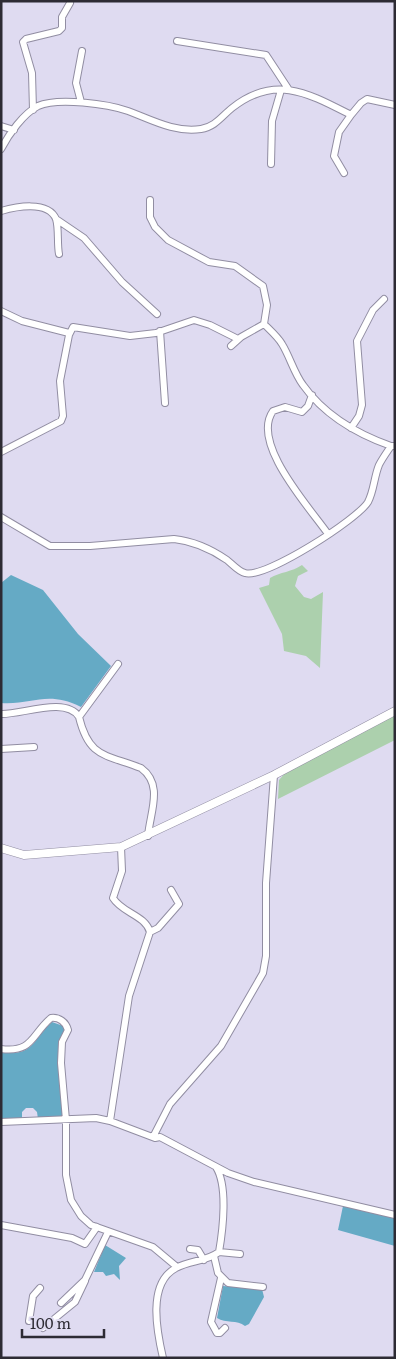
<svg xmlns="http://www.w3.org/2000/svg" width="396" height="1359" font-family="Literata,serif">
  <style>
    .green { fill: #acd0ad }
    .water { fill: #65aac5 }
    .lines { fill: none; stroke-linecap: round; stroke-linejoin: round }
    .minor-casing { stroke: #918da2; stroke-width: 8 }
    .tertiary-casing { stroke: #918da2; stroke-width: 9 }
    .minor { stroke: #fff; stroke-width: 6 }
    .tertiary { stroke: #fff; stroke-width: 8 }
  </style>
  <rect width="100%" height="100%" fill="#dfdbf1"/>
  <path class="green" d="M302,565L308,571L298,576L295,586L304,597L311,599L323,592L320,668L306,656L284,651L282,634L259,588L269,585L270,578C280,572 292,572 302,565Z
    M395,715V740L278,799L279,780L287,771Z"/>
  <path class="water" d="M11,575L43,590L78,634L111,666L81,707C47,690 33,705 1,703V583Z
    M52,1022L66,1027L61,1042L63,1119H38L37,1112L33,1108H26L22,1112V1120L1,1119V1052C34,1057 32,1040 52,1022Z
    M343,1206L395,1218V1246L338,1230Z
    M105,1245L126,1258L119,1266L120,1280L114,1274L106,1276L103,1272H94Z
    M223,1286L262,1289L264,1297L249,1324L245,1326C237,1319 226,1324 217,1318Z"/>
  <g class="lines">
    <g class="minor-casing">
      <path id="minor" d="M177,41L266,55L289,90
        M81,102L76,83L82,51
        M33,110L32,73L23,42L26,39L59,31L62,28V17L70,3
        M1,126L14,130
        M1,149C9,134 23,114 38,106C58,97 108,104 128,111C152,120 175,133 201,129C215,127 222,116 232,108C275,74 308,93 351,115L361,103L367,99L395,105
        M271,164L272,121L281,90
        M344,173L334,156L339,132L351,115
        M150,200V217L155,227L168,240L209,262L235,266L263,286L267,305L264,324C270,330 278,337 282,344C290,357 294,373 303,385C325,416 357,434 391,446
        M1,211C15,207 48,200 56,219C59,228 57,244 59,254
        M56,219L84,238L122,282L157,314
        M1,311L22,321L69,333
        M160,331L165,403
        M231,346L241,337L264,324
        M312,395L308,406L302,412L285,407L273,411C250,443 310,508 328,534
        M351,428L359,416L362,405L357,341L373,310L384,299
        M1,452L61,421L63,416L60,381L69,335L73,327L130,336L156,333L194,320L210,325L238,339
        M1,517L50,546H90L174,539C193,541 211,549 227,560C232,564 239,572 245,573C265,579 358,519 368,502C374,491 374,477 379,465C382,459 387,452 391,446H395
        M118,664L79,717C89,758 105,754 141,768C164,785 150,812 148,836
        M1,714C21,715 66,696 79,717
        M1,749L34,747
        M150,932L158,928L179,904L171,890
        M1,1049C33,1053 31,1035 51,1018C59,1017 66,1022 68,1030L62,1042L61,1063L66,1120V1175L71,1200L81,1216L91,1225L153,1247L177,1267
        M110,1121L129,996L150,932C145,915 122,913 113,898L122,871L121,847
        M1,1122L96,1118L110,1121L155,1138L160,1137L228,1173L254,1182L395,1215
        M153,1137L170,1104L221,1046L263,973L266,956V883L274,775
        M1,1225L72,1238L85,1244L97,1227
        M190,1249L198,1250L204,1260
        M219,1252L240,1254
        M214,1256L218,1273L228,1283L263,1287
        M221,1278L211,1322L217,1333H220L225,1328
        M61,1303L85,1280L108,1232
        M29,1321L33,1296L40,1288
        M43,1328L75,1302L85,1281
        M163,1358C157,1332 147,1283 176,1268C190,1260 206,1262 219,1252C223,1229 228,1186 216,1167"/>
    </g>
    <g class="tertiary-casing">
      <path id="tertiary" d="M1,848L24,855L121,847L274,775L395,711"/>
    </g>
    <use href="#minor" class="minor"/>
    <use href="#tertiary" class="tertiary"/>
  </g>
  <rect width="396" height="1359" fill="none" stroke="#2d2b34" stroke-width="5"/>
  <path d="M22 1329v8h82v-8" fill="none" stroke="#2d2b34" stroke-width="2.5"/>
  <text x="30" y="1329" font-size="15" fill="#2d2b34" stroke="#dfdbf1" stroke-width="4" paint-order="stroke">100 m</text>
</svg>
